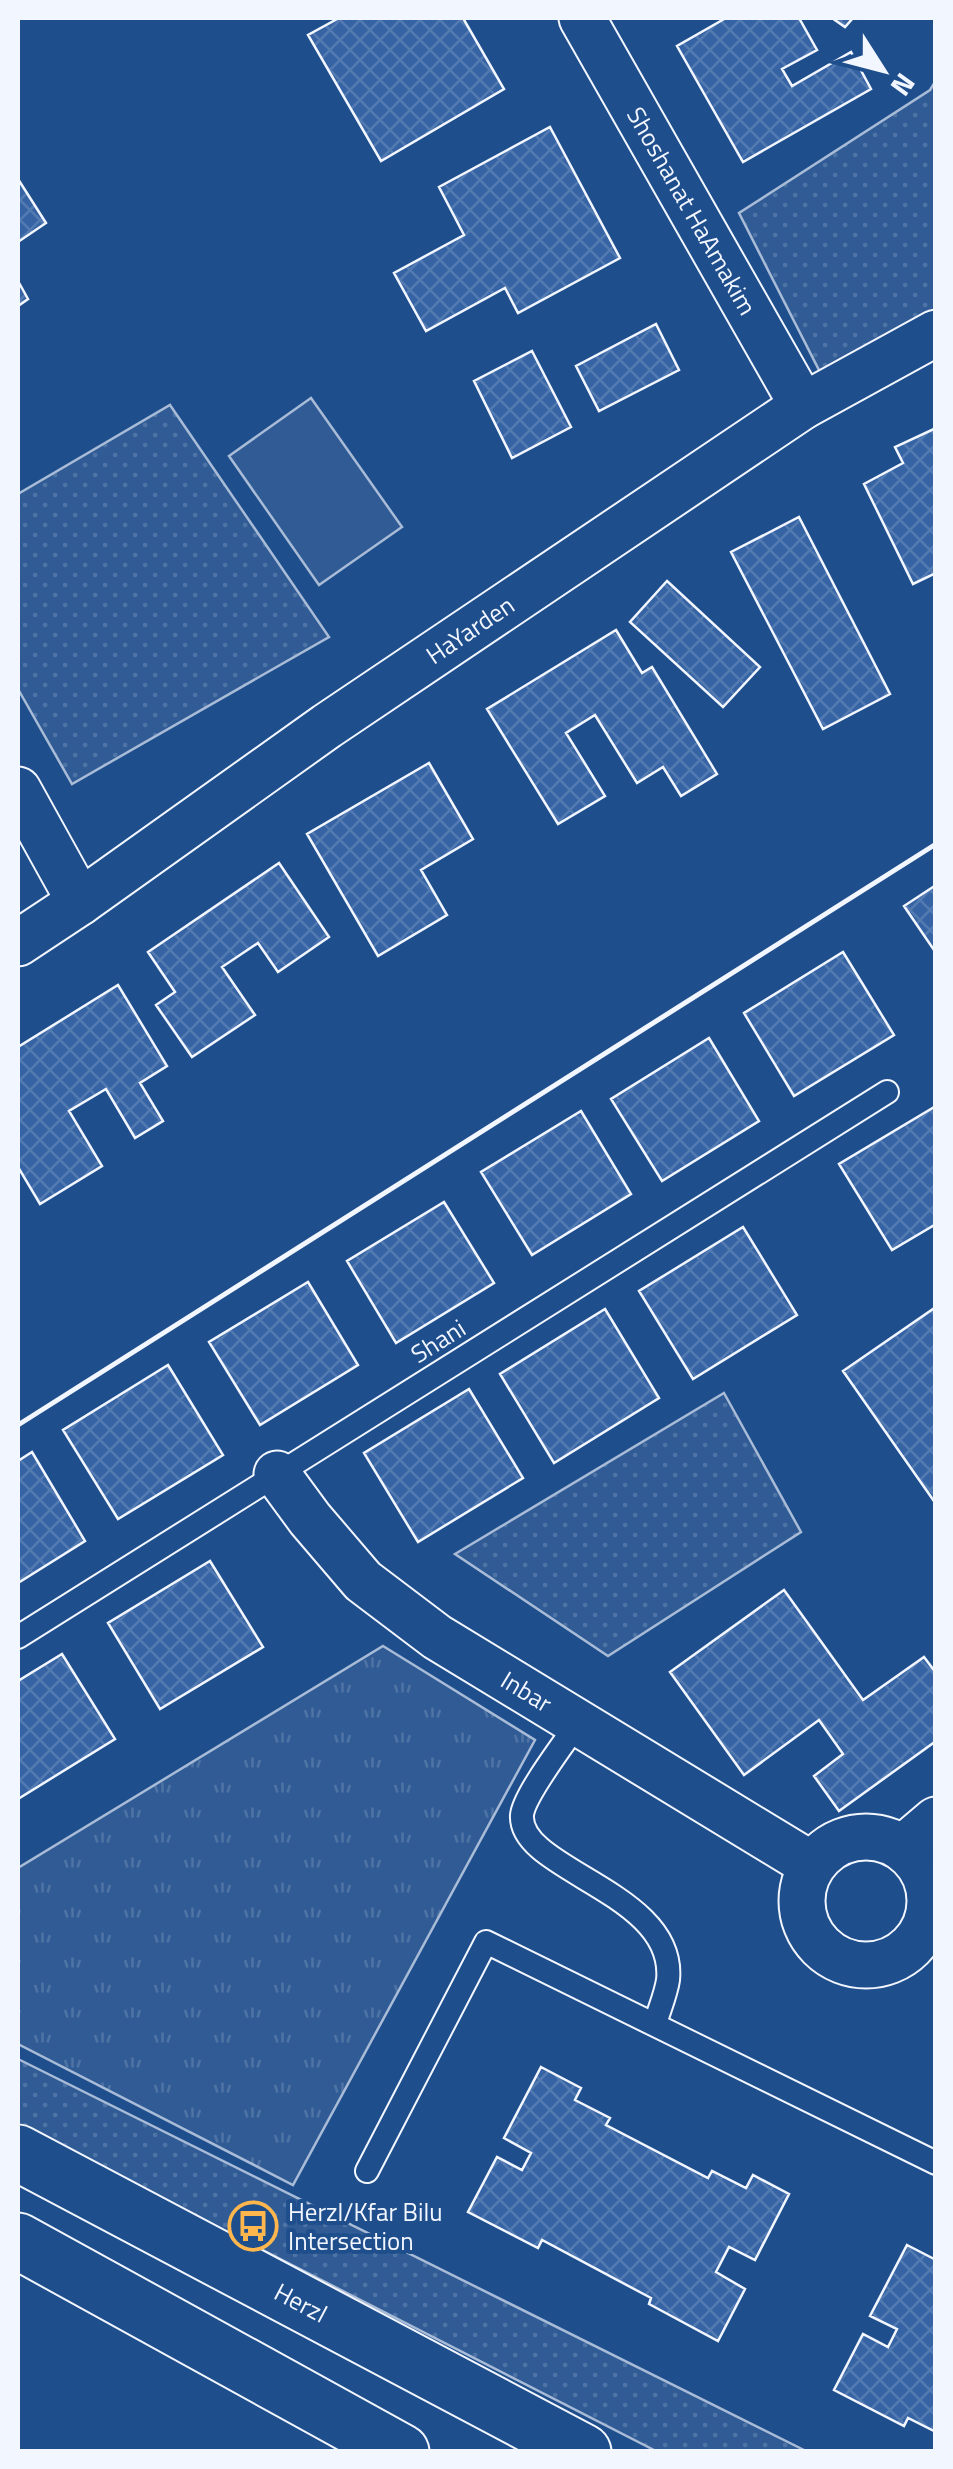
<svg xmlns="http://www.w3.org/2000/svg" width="953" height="2469" font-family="'Titillium Web',sans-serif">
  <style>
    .grass { fill: url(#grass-tufts); stroke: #a8bbd7; stroke-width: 2.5 }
    .park { fill: url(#park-dots); stroke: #a8bbd7; stroke-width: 2.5 }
    .pitch { fill: #305b95; stroke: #a8bbd7; stroke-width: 2.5 }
    .building { fill: url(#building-cross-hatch); stroke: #f2f6ff; stroke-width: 2.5 }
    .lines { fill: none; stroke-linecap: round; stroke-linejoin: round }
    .lane-casing { stroke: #f2f6ff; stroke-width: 26 }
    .street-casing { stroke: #f2f6ff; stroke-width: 49 }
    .primary-casing { stroke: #f2f6ff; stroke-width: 59 }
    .lane { stroke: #1f4e8c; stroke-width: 22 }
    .street { stroke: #1f4e8c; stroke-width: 45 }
    .primary { stroke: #1f4e8c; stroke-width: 55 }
    .wall { stroke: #f2f6ff; stroke-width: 5 }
    .labels { text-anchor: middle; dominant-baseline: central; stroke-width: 8; stroke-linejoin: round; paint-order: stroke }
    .street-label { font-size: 25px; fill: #f2f6ff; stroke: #1f4e8c }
    .poi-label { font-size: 25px; fill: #f2f6ff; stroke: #1f4e8c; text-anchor: start }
  </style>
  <defs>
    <pattern id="grass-tufts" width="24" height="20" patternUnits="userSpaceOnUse" patternTransform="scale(2.5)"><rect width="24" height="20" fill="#305b95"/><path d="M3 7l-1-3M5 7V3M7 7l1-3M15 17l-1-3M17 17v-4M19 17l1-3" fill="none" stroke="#4e73a5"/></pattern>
    <pattern id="park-dots" width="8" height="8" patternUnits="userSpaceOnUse" patternTransform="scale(2.5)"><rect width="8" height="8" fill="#305b95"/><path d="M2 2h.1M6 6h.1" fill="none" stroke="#4e73a5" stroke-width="1.8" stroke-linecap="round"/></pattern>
    <pattern id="building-cross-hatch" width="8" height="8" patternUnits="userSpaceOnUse" patternTransform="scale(2.5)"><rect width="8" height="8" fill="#3563a3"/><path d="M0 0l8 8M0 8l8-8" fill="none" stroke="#537ab1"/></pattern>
  </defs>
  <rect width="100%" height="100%" fill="#1f4e8c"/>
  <path class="grass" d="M383,1646L535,1740L293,2185L18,2044V1868Z"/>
  <path class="park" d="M935,82V310L820,372L739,213L930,90Z
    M170,405L329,637L72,784L18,689V494Z
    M724,1393L801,1532L608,1656L455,1554Z
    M18,2059L806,2451H656L18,2125Z"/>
  <path class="pitch" d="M311,398L402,527L319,585L229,456Z"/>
  <path class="building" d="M339,18H463L504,89L381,161L308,35Z
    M726,18H799L817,50L782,69L792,86L851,52L871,89L743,162L677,46Z
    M832,18H853L845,27Z
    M550,127L620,258L518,313L505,288L426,331L394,273L464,235L439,187Z
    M18,179L46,223L18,242Z
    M18,281L28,299L18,306Z
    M656,324L679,370L599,411L576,366Z
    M532,351L571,427L512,458L474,381Z
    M936,428V573L913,584L864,484L903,463L895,447Z
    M799,517L890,694L823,729L731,552Z
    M667,581L760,667L723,707L630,622Z
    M616,630L642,673L652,667L717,774L681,796L663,767L637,783L595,715L566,733L605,796L558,824L487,709Z
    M429,763L473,839L421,870L447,915L378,956L307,834Z
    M279,863L329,937L278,972L258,943L222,967L255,1015L192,1057L156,1005L175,992L148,952Z
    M936,885V953L904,906Z
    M843,952L894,1035L794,1096L744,1013Z
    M118,985L167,1066L140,1083L163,1121L135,1138L106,1089L69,1111L102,1166L40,1204L18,1167V1047Z
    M709,1038L759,1121L662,1181L611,1099Z
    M936,1106V1224L892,1250L839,1164Z
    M581,1111L631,1194L532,1255L481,1172Z
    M444,1202L494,1283L396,1343L347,1261Z
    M743,1227L797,1315L693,1379L639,1291Z
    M308,1282L358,1365L260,1425L209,1342Z
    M936,1307V1504L843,1371Z
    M605,1309L659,1398L554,1463L500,1374Z
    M168,1365L223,1455L118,1519L63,1430Z
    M469,1389L523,1478L418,1542L364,1453Z
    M32,1452L85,1541L18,1583V1461Z
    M210,1561L263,1647L160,1709L108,1623Z
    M784,1590L863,1700L924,1657L936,1673V1741L839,1811L814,1776L843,1754L819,1720L744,1775L670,1672Z
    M62,1654L115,1739L18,1799V1681Z
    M541,2067L581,2088L575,2100L610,2118L606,2125L708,2178L712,2171L746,2188L753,2175L789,2194L755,2260L729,2247L716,2272L745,2289L718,2341L649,2304L651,2298L542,2240L538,2248L468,2212L497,2157L522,2170L531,2153L504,2138Z
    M907,2245L936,2260V2432L908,2418L904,2426L834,2390L863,2334L888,2347L897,2329L870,2316Z"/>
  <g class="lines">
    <g class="lane-casing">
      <path id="lane" d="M18,1637L887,1092
        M578,1723C565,1742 524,1795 522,1815C518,1871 677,1892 668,1980C666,1994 659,2010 655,2024
        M367,2171L486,1942L936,2163"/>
    </g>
    <g class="street-casing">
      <g id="street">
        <path id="s1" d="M582,18L803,406"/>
        <path d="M18,790L80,902"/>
        <path id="s2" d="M18,943L80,902L327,726L803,406L936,333"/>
        <path id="s3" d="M277,1474L310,1519L363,1581L437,1637L812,1865"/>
        <circle cx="866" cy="1901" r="64"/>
        <path d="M903,1848L936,1820"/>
      </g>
    </g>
    <g class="primary-casing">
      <g id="primary">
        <path id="s4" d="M18,2153L583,2452"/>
        <path d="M18,2241L401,2452"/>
      </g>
    </g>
    <use href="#lane" class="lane"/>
    <use href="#street" class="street"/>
    <use href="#primary" class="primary"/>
    <path class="wall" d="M18,1425L936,844"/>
  </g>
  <defs>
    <g id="bus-ring" transform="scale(2.5)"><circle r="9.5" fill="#1f4e8c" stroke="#ffb74d" stroke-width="1.5"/><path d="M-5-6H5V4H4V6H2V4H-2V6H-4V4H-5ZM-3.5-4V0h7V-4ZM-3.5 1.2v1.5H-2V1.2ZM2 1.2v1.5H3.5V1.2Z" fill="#ffb74d"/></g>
  </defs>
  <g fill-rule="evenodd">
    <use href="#bus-ring" x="253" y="2226"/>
  </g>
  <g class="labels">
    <g class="street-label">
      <text stroke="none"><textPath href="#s1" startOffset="222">Shoshanat HaAmakim</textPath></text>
      <text stroke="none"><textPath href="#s2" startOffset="550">HaYarden</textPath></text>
      <text transform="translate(438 1341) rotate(-32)">Shani</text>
      <text stroke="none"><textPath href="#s3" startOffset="335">Inbar</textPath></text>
      <text stroke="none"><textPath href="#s4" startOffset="320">Herzl</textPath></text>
    </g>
    <g class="poi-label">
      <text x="288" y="2212">Herzl/Kfar Bilu<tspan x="288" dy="29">Intersection</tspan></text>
    </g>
  </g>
  <rect width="953" height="2469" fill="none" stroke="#f2f6ff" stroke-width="40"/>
  <g transform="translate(883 70) rotate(126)" stroke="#1f4e8c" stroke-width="8" paint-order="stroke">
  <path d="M0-8L18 38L0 25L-18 38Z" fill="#f2f6ff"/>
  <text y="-15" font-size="28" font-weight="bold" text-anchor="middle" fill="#f2f6ff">N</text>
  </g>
</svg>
